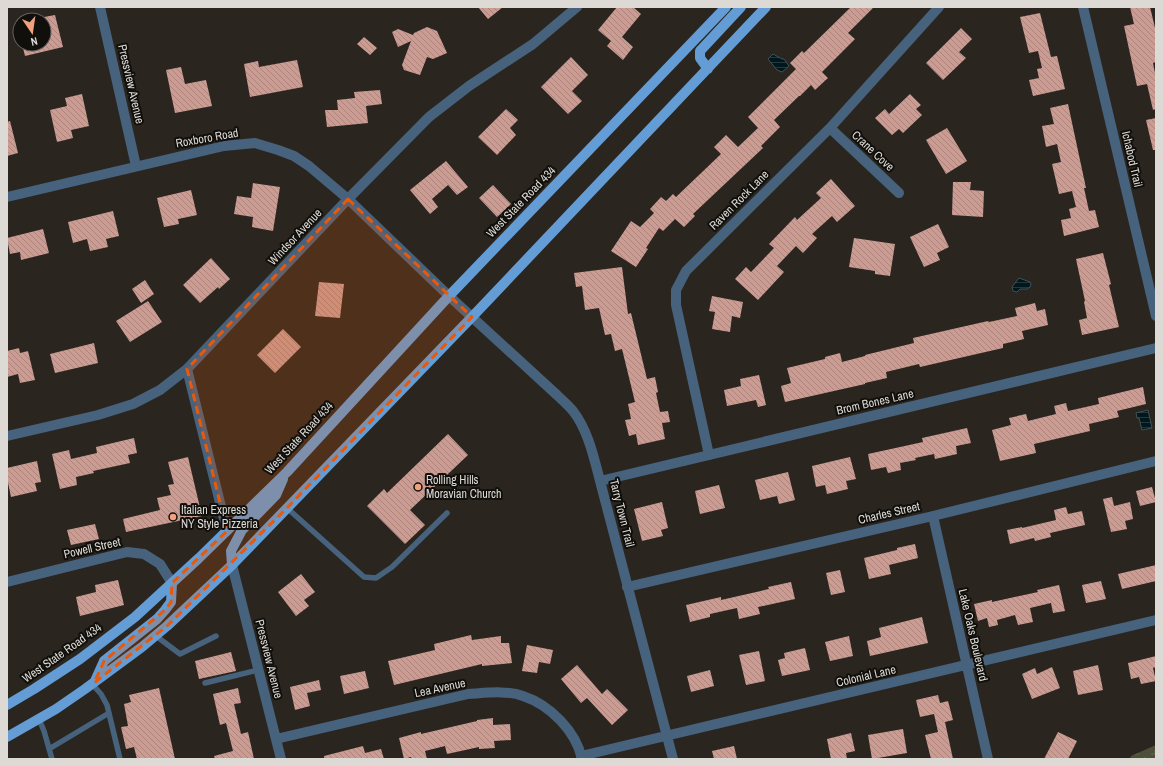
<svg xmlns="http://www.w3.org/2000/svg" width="1163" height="766" font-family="'Archivo Narrow',sans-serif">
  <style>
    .wetland { fill: url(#wetland-marsh) }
    .water { fill: url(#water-rules); stroke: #425254 }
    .building { fill: url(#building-back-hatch) }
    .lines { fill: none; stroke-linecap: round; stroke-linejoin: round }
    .lane { stroke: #47627d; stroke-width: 5.5 }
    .street { stroke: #47627d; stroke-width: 10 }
    .primary { stroke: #649dd5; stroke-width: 10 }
    .marked { fill: #e8590c; fill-opacity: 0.2; stroke: #e8590c; stroke-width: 3; stroke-dasharray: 8 5; stroke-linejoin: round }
    .poi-dot { fill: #f1a17d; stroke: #110f0c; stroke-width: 1.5 }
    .labels { text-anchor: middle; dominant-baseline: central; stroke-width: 4; stroke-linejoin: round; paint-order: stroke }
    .street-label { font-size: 12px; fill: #dddad5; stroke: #110f0c }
    .poi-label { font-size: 12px; fill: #dddad5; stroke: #110f0c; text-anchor: start }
  </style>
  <defs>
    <pattern id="wetland-marsh" width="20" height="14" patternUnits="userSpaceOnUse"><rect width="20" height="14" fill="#4d5038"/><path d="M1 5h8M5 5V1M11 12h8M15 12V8" fill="none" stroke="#666954"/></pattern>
    <pattern id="water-rules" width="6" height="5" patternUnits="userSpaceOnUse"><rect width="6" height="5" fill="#00171d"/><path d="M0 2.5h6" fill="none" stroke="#25383d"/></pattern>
    <pattern id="building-back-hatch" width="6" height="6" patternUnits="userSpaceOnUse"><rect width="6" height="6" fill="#cc9b91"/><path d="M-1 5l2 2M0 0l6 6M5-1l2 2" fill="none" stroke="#aa847d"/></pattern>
  </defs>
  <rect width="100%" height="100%" fill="#2a261f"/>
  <path class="wetland" d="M1156,745V759H1130L1131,756Z"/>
  <path class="water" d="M773,54L782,59H784L789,66L782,72L777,70L768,59Z
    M1019,278L1030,282L1031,284L1030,287L1027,289H1020L1017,292L1013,291L1012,287Z
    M1148,410L1152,428L1142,430L1139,418H1137L1136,413Z"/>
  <path class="building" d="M478,7H503L488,19Z
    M617,7H633L641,14L622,37L633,47L623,60L607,46L611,41L598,30Z
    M851,7H874L848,33L855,39L822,72L828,78L815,90L811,85L800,96H799L774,120L780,127L761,146L763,148L693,214L695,216L684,227L675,219L663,231L659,228L646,248L648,249L636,267L611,251L631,221L640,227L654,213L650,209L661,197L666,201L673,194L676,197L721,154L714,147L726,135L738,147L758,128L748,117L796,69L790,63L802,51L804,53Z
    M1130,7H1150L1156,32V62L1153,63L1156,78V109L1153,110L1147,84L1137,86L1124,26L1134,24Z
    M1040,13L1051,57L1057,56L1065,89L1033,96L1029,80L1039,78L1037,69L1042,68L1038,51L1029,53L1020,17Z
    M55,15L63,47L25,56L22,44H44V17Z
    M427,27L437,31L447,53L433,59L427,57L420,75L404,70L402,65L411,41L398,47L392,32L398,29L413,35L414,33Z
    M961,28L972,39L959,52L966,58L943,80L926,63Z
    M364,37L377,48L370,55L357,44Z
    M571,57L588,75L572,91L582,101L568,114L541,87Z
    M297,60L303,87L250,97L244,64L258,61L259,67Z
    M181,67L185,84L206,80L212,106L175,113L166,70Z
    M380,90L382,104L366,106L368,123L327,127L325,110H338L337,100L355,98L354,92Z
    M82,94L89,126L71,130L73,138L57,142L50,110L67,106L65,98Z
    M910,94L921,105L916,109L922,115L903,133L899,129L892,135L875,118L885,109L889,114Z
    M1068,104L1086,188H1084L1089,211L1095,210L1099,227L1064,236L1061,220L1071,218L1069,209L1076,207L1072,191L1059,194L1052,164L1061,162L1057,144L1046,147L1042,126L1054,124L1050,108Z
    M506,109L518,120L510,128L516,135L497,155L478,137Z
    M1156,118V150H1153L1146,120Z
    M10,121L18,153L7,156V122Z
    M947,128L967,161L946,174L926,140Z
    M446,161L468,187L457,195L448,185L432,199L438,207L430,214L410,190Z
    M831,179L855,206L837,222L832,216L812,234L817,238L803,253L796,246L777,266L784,272L758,300L735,279L746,267L751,272L774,248L769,244L795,217L797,220L821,198L816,193Z
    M953,182H971L970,190L984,191L983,217L952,215Z
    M253,183L280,187L273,231L252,227L253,217L234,214L237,196L251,198Z
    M493,185L511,204L497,217L479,198Z
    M191,190L197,215L178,219L179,224L164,227L157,198Z
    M113,211L119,236L106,239L108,247L90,251L87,239L73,243L68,222Z
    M938,224L949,247L937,253L940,260L924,267L910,237Z
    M43,229L49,253L21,260L20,252L10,254L7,238Z
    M854,238L895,244L890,276L875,274V271L849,267Z
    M1103,253L1111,284L1109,285L1119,327L1082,335L1079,320L1087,318L1084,302L1085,301L1076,259Z
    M211,258L230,279L219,289L218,287L200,303L183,285Z
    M622,267L628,314L631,313L647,379L655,377L658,392L656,393L660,412L668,411L670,422L662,423L665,439L638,445L636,434L629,436L625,420L631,419L628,404L635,402L622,349L615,351L611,334L605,335L599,308L585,310L582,286L576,287L574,273Z
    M145,280L154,294L141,303L132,289Z
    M319,282L344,284L340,318L315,316Z
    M712,296L743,302L740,318L732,316L730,332L712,329L715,312L709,311Z
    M148,301L162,322L130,342L116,321Z
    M1035,303L1037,311L1045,309L1048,325L1022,331L1024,339L1003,344V348L920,367L919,364L886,372L887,378L865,383V384L785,402L781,386L791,383L787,368L825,359V357L840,353L842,362L865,356V355L914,343L913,338L988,321L989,322L1017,316L1015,308Z
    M283,329L301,347L275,373L257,355Z
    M94,343L98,363L55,373L50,354Z
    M19,348L20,353L28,351L35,380L20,383L18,374L7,377V351Z
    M759,375L766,405L758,407L756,400L727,406L724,390L741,386L740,379Z
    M1143,387L1146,404L1117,411L1119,417L1089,424L1090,431L1034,444L1036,453L1000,461L992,430L1011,425L1009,418L1026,414L1028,421L1056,414L1054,406L1066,403L1068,411L1099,404L1098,398Z
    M967,428L971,443L956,446L957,454L935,459L934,454L915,458L916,460L900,463L901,470L888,473L886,467L871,470L868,454L923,442L922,438Z
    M448,434L468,455L410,510L425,525L405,544L367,506L384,489L387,493Z
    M134,438L137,453L128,455L130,463L93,471L94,473L76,477L77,485L60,489L52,454L69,450L71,459L97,453L96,447Z
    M188,457L202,516L126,532L123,519L160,510L157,498L171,495L168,485L174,484L168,462Z
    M850,457L856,479L846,481L848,489L827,494L825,485L816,487L812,466Z
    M37,461L41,482L35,483L37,491L11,497L7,478V468Z
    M788,472L795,500L779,504L777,496L760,500L755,480Z
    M719,485L725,508L700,514L695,491Z
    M1152,487L1156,502L1140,506L1136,491Z
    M1112,497L1114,506L1130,502L1133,519L1125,521L1127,529L1111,532L1103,499Z
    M662,502L668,528L661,530L663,536L642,541L634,509Z
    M1066,507L1068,514L1082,511L1085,525L1050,533L1051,537L1035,541L1034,538L1010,544L1007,530L1022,527V528L1056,520L1054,510Z
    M95,524L99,539L71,545L67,530Z
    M915,544L918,558L889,565L891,574L869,579L864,558L897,550V548Z
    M1156,565V581L1122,589L1118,574Z
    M840,570L845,592L831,595L826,573Z
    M301,574L315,592L304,600L309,606L296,616L278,592Z
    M118,580L124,605L80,616L76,597L96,592L95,585Z
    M1101,581L1106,599L1086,603L1082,585Z
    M791,582L795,599L758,607L760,614L739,619L737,608L710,614V617L690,622L686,605L721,597V600L769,589L768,587Z
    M1059,585L1065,611L1053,613L1051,603L1030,608L1033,622L1018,625L1015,615L997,620L998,625L989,627L987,618L978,621L974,604L992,600V602L1038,592L1037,590Z
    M922,617L928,643L870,656L867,641L881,637L879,628Z
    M471,635L472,640L501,636V643H509L512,663L482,666V664L394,685L388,661L435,650L434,644Z
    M849,636L853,656L830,661L825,642Z
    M527,645L553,650L550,664L539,662L537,673L522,671Z
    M805,648L810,670L782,676L778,660L785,658L784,653Z
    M759,651L765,681L746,685L739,655Z
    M231,652L236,671L199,679L195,661Z
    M1156,656V667L1153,668L1156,681L1141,684L1139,677L1131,679L1128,663Z
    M577,665L602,694L607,689L628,710L612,725L587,698L581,703L561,679Z
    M1098,665L1103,690L1078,695L1073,671Z
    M1052,667L1060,688L1032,699L1022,674L1035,668L1037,674Z
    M710,670L714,686L691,692L687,676Z
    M365,671L369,688L344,694L340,676Z
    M319,680L321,690L307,693L310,706L295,710L290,687Z
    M159,688L175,759H137L134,747L126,749L121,727L128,726L124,704L131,702L129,695Z
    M238,688L241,703L234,704L241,734L248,732L254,759H215L214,756L233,751L226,723L220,725L213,694Z
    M938,695L940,703L948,701L953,720L945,722L953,759H931L925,735L938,732L934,714L920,717L916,700Z
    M493,718V725L510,724L511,740L494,741L495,748L479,749V747L447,754L445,746L425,751L427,759H412L411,757L404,759L399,738L421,732V734L477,721V720Z
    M903,729L907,753L872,759L868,735Z
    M1058,732L1077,741L1068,759H1044Z
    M851,733L855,751L846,753L847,759H831L827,739Z
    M363,746L365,753L381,749L384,759H324V756Z
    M734,746L737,759H714L712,751Z"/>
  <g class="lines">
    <path class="lane" d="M287,508L364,577L376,578L392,567L447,513
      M156,636L180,654L216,636
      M205,683L258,670
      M92,684L101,694L107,705L120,759
      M39,719L44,731L52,759
      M49,749L109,713"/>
    <path class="street" d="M100,7L136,166
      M1083,7L1156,316
      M830,128L899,193
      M7,197L224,146L255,143L278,150L294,156L309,166L348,199L449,296L557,395C562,400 568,405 573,411C588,430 594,458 600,481L673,759
      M187,369L227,531
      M7,436L98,415L133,404L160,390L187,369L348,199L429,117L469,86L533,44L577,7
      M709,455L676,305V290L686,271L830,128L939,7
      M600,481L1156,348
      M933,516L988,759
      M232,565L281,759
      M7,582L127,552L144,554L160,564L172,583
      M627,587L933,516L1156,461
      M276,739L468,694C485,693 507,690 523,696C550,705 576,731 582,759
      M581,756L1156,620"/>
    <path class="primary" d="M708,69L700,58V51L741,7
      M232,565L231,551L242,530L276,495L283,479
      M95,681L104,661L157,619L165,610L171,602L172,583
      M7,705L34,689L80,659L135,617L199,558L287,472L449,296L726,7
      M7,737L56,709L85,689L142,647L167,626L232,565L472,317L766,7"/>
  </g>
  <path class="marked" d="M348,199L472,317L287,508L167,626L94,683L104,661L165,610L171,602L172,583L227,531L187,369Z"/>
  <g class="poi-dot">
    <circle cx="418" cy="487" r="4"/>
    <circle cx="173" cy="517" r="4"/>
  </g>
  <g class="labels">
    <g class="street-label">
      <text transform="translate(131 84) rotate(77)">Pressview Avenue</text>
      <text transform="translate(207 138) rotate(-10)">Roxboro Road</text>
      <text transform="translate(873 151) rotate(43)">Crane Cove</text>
      <text transform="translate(1132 159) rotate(77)">Ichabod Trail</text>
      <text transform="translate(739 200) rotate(-45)">Raven Rock Lane</text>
      <text transform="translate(521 202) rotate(-46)">West State Road 434</text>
      <text transform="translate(295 237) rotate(-47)">Windsor Avenue</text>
      <text transform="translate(875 402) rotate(-13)">Brom Bones Lane</text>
      <text transform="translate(299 438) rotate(-47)">West State Road 434</text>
      <text transform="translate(622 513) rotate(76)">Tarry Town Trail</text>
      <text transform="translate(889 513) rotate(-13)">Charles Street</text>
      <text transform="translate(92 548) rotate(-13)">Powell Street</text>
      <text transform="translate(973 635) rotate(77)">Lake Oaks Boulevard</text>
      <text transform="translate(62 653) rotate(-35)">West State Road 434</text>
      <text transform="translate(269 659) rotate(76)">Pressview Avenue</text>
      <text transform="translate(866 676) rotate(-13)">Colonial Lane</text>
      <text transform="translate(440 688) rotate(-12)">Lea Avenue</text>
    </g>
    <g class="poi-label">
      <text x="426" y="480">Rolling Hills<tspan x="426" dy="14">Moravian Church</tspan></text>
      <text x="181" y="510">Italian Express<tspan x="181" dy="14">NY Style Pizzeria</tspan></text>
    </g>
  </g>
  <rect width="1163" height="766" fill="none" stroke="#dddad5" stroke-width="16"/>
  <g transform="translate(32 32) rotate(167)"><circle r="19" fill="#110f0c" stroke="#63605c"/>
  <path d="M0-3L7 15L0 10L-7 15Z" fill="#f1a17d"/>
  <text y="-6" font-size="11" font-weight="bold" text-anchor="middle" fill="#dddad5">N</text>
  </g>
</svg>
